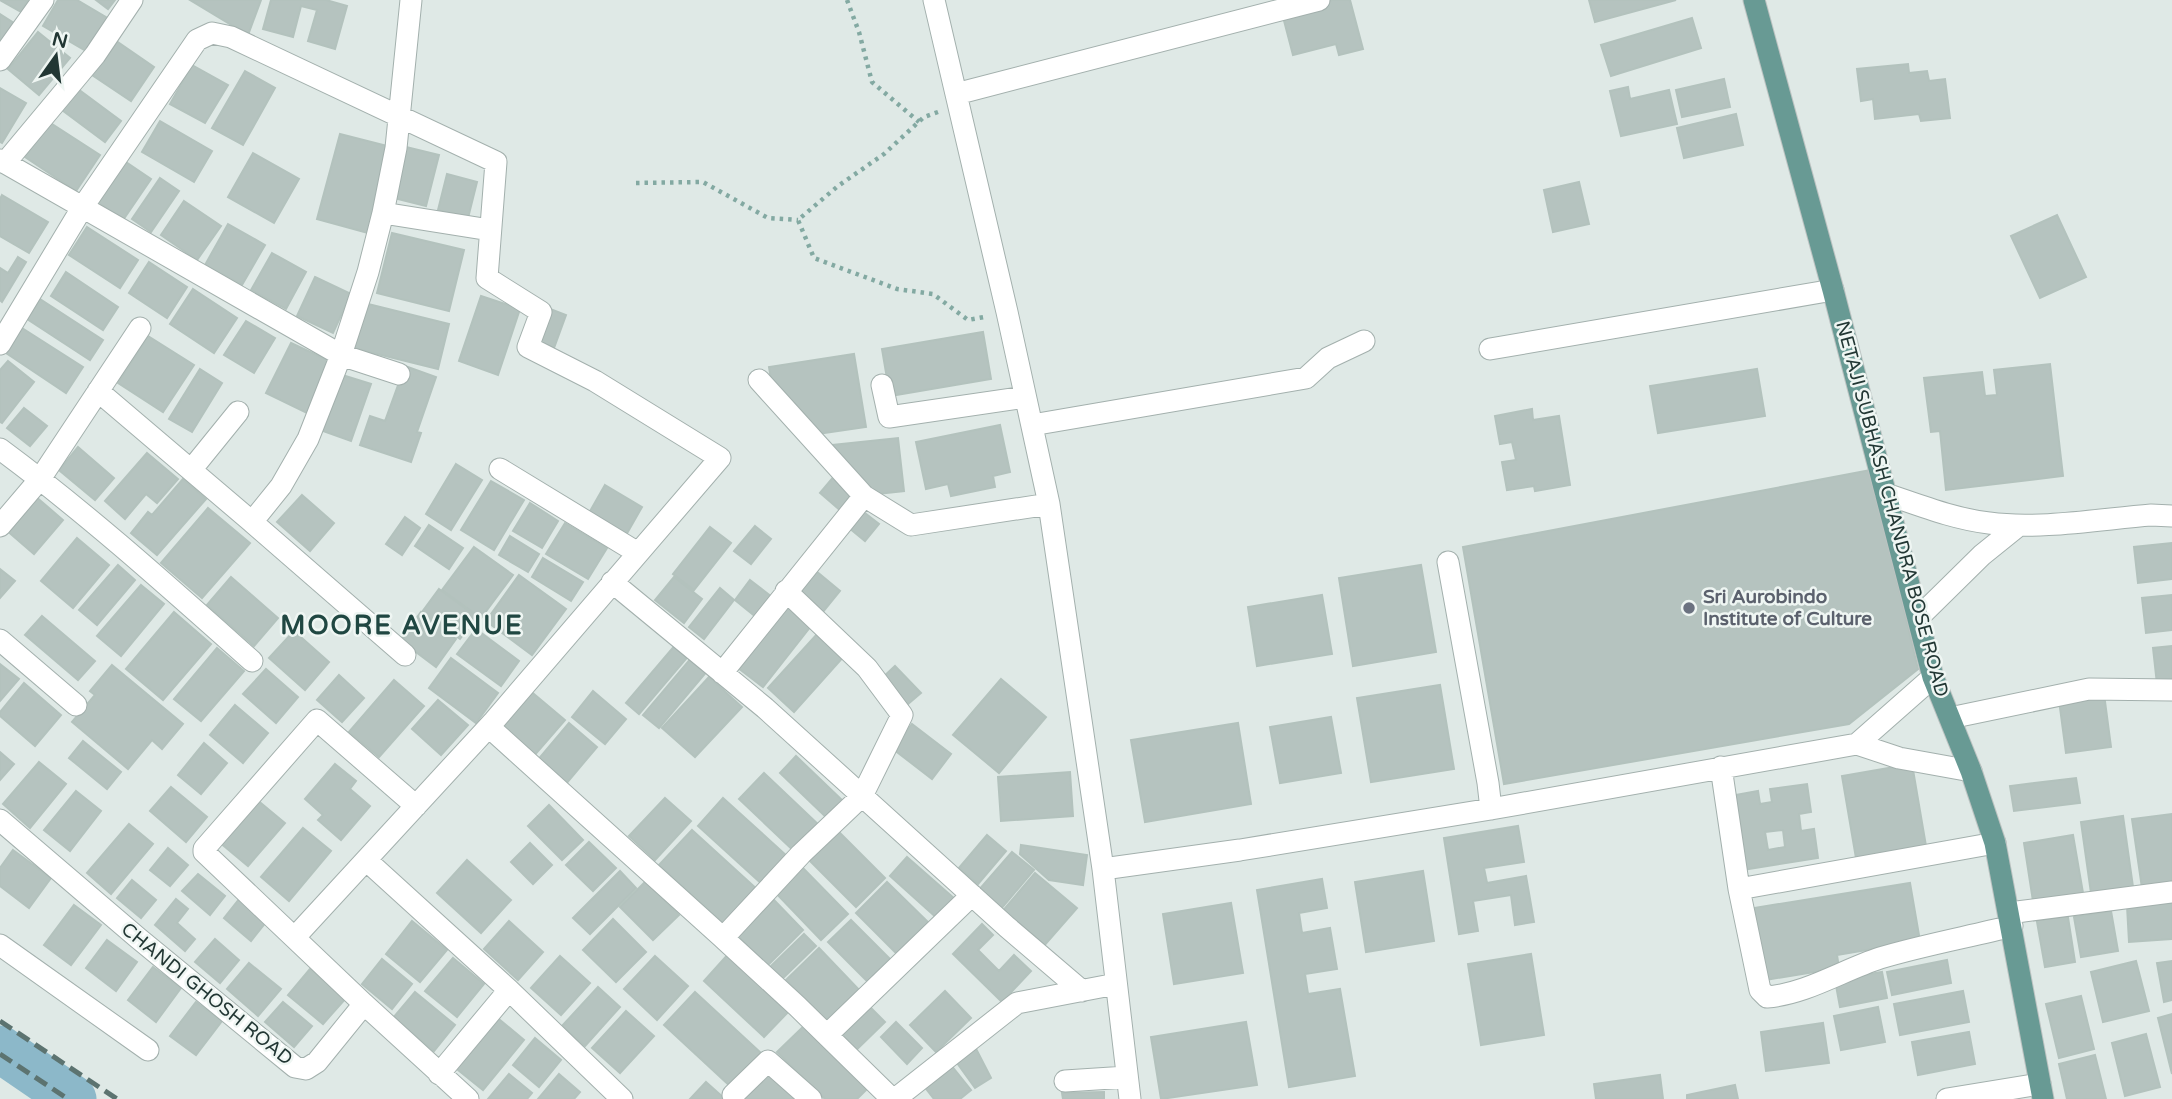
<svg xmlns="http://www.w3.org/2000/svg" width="2172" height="1099" font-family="'Varela Round',sans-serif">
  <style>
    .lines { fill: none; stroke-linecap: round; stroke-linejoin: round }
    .river { stroke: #8cb8c9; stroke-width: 47 }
    .building { fill: #b5c3bf; stroke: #b3c2bd; stroke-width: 2; fill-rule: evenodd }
    .minor-casing { stroke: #a3b0ad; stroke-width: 23 }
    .major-casing { stroke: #bdc3c2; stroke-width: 23 }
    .path { stroke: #83a9a2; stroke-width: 4.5; stroke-dasharray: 3.5 5; stroke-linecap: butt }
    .minor { stroke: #fff; stroke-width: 21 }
    .major { stroke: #689a94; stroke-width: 21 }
    .rail { stroke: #5c7370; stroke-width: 5; stroke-dasharray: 14 7; stroke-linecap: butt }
    .worship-dot { fill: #6b7280; stroke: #eff6f3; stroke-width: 2.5 }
    .labels { text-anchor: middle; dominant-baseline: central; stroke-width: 5; stroke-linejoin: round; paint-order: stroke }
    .street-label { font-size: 19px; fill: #223734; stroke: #eff6f3 }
    .worship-label { font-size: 19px; font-weight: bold; fill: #5b616d; stroke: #eff6f3; text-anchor: start }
    .district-label { font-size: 26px; font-weight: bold; letter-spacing: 2px; fill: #204742; stroke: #eff6f3 }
  </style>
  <rect width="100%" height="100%" fill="#dfe9e6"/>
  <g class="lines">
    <path class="river" d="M0,1049L73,1099"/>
  </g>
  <path class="building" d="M0,0H28L21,12Z
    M58,0H77L111,20L91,54L43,26Z
    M96,0H115L108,9Z
    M190,0H261L248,35Z
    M271,0H326L347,6L335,49L308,41L317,10L301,6L293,37L263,29Z
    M1332,0H1350L1363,49L1339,55L1336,44L1293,55L1282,13Z
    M1589,0H1676L1595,22Z
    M0,14L14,23L0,45Z
    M1692,18L1701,48L1611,76L1601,45Z
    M38,32L70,58L39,95L8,69Z
    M112,38L154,67L131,101L89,73Z
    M1908,64L1909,73L1927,71L1929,81L1945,79L1950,118L1921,121L1919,114L1875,119L1873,99L1861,101L1857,69Z
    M192,65L228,85L205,123L170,104Z
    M245,71L275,88L243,145L212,128Z
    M1724,79L1730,107L1682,117L1676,90Z
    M1628,87L1630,99L1669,90L1677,124L1621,136L1610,91Z
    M0,88L26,103L2,143L0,142Z
    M78,89L121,121L105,142L62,110Z
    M1736,114L1743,145L1684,158L1677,128Z
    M160,121L212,151L194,182L142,152Z
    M49,122L100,155L76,191L25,157Z
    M340,134L391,147L368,233L317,219Z
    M406,147L439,155L426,206L394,198Z
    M253,153L299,179L274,223L228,197Z
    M123,160L151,179L123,220L96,201Z
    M447,174L477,182L468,218L438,210Z
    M160,178L179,191L151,232L132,219Z
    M1579,182L1589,224L1553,232L1544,190Z
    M2,195L48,222L29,253L0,236V199Z
    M184,201L221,226L197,260L161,235Z
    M2057,215L2086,277L2040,298L2011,236Z
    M228,224L265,245L242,285L205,265Z
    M87,227L138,260L120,288L69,255Z
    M392,233L464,250L449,311L377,293Z
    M272,253L306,272L286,309L251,290Z
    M18,257L26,262L2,302L0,300V268L8,273Z
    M149,262L187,287L167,318L129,293Z
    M66,272L118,307L103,330L51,296Z
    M315,277L351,294L333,333L297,316Z
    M193,289L237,318L214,353L170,324Z
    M481,296L520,309L498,375L459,361Z
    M40,299L103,340L90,360L27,319Z
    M360,302L449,324L438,369L349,347Z
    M545,307L566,315L554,348L533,341Z
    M246,321L275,338L254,373L224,355Z
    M22,328L83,367L66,393L6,353Z
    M983,332L991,379L890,396L882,349Z
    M148,336L194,365L163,412L118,383Z
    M291,343L334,363L309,414L266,393Z
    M854,354L866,427L818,434L772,386L769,367Z
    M8,361L34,382L2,423L0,422V370Z
    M2050,364L2063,476L1946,490L1940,431L1931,432L1924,378L1982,372L1985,396L1997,395L1994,370Z
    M405,366L436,377L417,432L421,433L411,462L360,445L370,416L385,421Z
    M200,369L222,383L192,432L169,419Z
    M1757,369L1765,416L1658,433L1650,386Z
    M339,374L371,384L351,441L320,430Z
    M24,408L47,426L30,446L7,428Z
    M1532,409L1533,420L1559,416L1570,485L1535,491L1534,486L1507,490L1502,462L1516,460L1512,442L1500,444L1495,416Z
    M1000,425L1010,472L993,476L995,487L951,496L948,484L926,489L916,442Z
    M898,438L904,491L868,495L835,462L833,445Z
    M78,447L114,478L95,500L59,470Z
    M147,453L178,479L157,503L146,494L125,519L105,501Z
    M456,464L482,480L451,530L426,514Z
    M1871,470L1918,669L1849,724L1504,784L1463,547Z
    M836,474L858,492L841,511L820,493Z
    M183,479L206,499L157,555L131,533L148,512L152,515Z
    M491,481L524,500L494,550L461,530Z
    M605,485L642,507L626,535L589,513Z
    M302,495L334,523L310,551L277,522Z
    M35,496L63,520L34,554L6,530Z
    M530,503L558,521L542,548L513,531Z
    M208,508L250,543L202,598L161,563Z
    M861,510L879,524L865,541L848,527Z
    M405,517L420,528L402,555L386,544Z
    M565,523L607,548L588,579L546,554Z
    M429,525L463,548L449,569L415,546Z
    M755,526L771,539L751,564L734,551Z
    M710,527L731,543L694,590L673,574Z
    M510,536L539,554L528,572L499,555Z
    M77,538L109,565L73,608L41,581Z
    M2172,543V579L2138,583L2134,547Z
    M474,547L513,575L481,618L442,590Z
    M543,558L583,582L571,601L532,577Z
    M118,565L135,580L97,625L79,610Z
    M1421,565L1436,652L1353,666L1339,578Z
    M810,566L840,591L822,613L792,588Z
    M0,569L15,581L0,598Z
    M519,575L566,609L532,655L486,621Z
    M231,577L278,618L254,646L207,605Z
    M674,577L702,599L684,623L655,600Z
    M750,580L777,601L761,621L735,600Z
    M141,585L164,604L121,656L97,636Z
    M720,588L734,600L704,639L689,627Z
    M439,589L477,617L460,639L422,612Z
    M1322,595L1332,654L1257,666L1248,607Z
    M2172,595V630L2146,633L2142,598Z
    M786,598L815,621L763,687L733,664Z
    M174,612L211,644L163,700L126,669Z
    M421,612L456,639L436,667L400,640Z
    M42,616L95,661L78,680L25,635Z
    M476,629L519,661L501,686L457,654Z
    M294,631L329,662L305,690L269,658Z
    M819,632L845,655L794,712L768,688Z
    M677,643L690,654L639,714L626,703Z
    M2172,646V682L2157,684L2153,648Z
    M217,648L244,671L201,721L174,699Z
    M693,656L709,669L659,728L643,715Z
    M451,658L498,693L476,723L429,688Z
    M0,664L19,679L0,701Z
    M112,665L183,724L162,749L152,740L128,769L72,722L95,695L90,691Z
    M895,666L921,693L907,705L881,679Z
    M266,669L298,697L276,723L243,694Z
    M339,675L364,698L342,722L317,700Z
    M709,677L742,707L695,757L662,728Z
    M1001,679L1046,717L999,773L953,735Z
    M394,680L424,706L379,757L349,732Z
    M24,683L61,715L35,746L0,716V712Z
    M1440,685L1454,769L1371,782L1357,698Z
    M528,689L565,720L532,758L495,727Z
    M593,691L626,719L605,744L572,717Z
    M2104,694L2111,747L2066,753L2059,700Z
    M438,700L468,725L441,755L412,729Z
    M235,705L268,733L243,763L210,735Z
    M1331,717L1341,773L1280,783L1270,727Z
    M569,723L597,747L565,785L537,761Z
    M1238,723L1251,804L1145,822L1131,740Z
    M912,724L951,754L932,779L893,749Z
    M83,741L121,772L107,789L69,758Z
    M204,743L227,763L201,794L178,775Z
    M0,752L14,764L0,780Z
    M796,756L843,801L827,818L780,773Z
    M39,762L66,784L30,828L3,804Z
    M335,764L356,781L350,789L370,806L341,840L318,820L323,815L305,799Z
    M1912,764L1926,846L1856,858L1842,776Z
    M1070,772L1073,816L1001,821L998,777Z
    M764,773L821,827L796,853L739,799Z
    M2076,778L2080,803L2014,811L2010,786Z
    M1807,784L1811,812L1799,814L1801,831L1814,829L1818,858L1742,870L1730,796L1758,791L1760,804L1772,802L1770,789ZM1783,830L1785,847L1768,850L1765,832Z
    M171,787L207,817L186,842L150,811Z
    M76,791L101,811L70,851L44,830Z
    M665,798L691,821L655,860L629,836Z
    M723,798L788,857L763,885L698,826Z
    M256,799L285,823L248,866L219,842Z
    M549,805L583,840L562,860L528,826Z
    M2172,814V883L2142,888L2132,819Z
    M2123,816L2133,887L2091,893L2081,822Z
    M129,824L153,844L111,894L87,873Z
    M1518,826L1524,862L1484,868L1487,883L1526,876L1534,922L1515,925L1511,895L1473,901L1478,931L1459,934L1444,838Z
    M303,828L331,851L289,901L261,877Z
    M835,828L885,878L856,907L806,857Z
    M692,830L759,891L726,926L659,865Z
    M987,835L1006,851L978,884L959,868Z
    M2073,835L2083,893L2033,901L2024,843Z
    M589,842L616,868L593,891L566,865Z
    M530,843L552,865L533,884L511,862Z
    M1021,845L1087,855L1083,885L1049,880L1020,854Z
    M168,848L188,865L170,886L150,870Z
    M13,850L51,878L29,908L0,886V868Z
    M1012,852L1034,870L1000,910L977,892Z
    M907,857L955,899L938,919L890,876Z
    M467,860L511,900L481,933L437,893Z
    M799,864L848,914L821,940L773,890Z
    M620,871L636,888L590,934L573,918Z
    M1423,871L1434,941L1366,952L1355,882Z
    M1035,873L1077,908L1042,948L1001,913Z
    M198,874L225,896L210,915L182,891Z
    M1322,879L1327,908L1299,913L1302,933L1330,928L1337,969L1305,974L1308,994L1340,989L1355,1076L1289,1087L1257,890Z
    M132,880L156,900L141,918L117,898Z
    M646,881L679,915L653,940L620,907Z
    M887,882L932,926L900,957L856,913Z
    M1910,883L1920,941L1837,955L1839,968L1765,980L1754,908Z
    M240,898L267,921L251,941L224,918Z
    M176,899L188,909L177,923L195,939L185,951L155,925Z
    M774,900L803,930L767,966L737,935Z
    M1231,903L1243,973L1174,984L1163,914Z
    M2172,903V939L2129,942L2127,906Z
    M74,905L101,925L71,965L44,945Z
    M2067,911L2075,962L2045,967L2036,916Z
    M2111,911L2118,951L2081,957L2074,917Z
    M613,919L646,952L616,982L583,950Z
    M851,920L893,962L870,984L828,942Z
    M412,921L447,950L420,982L386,954Z
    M509,921L543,952L518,980L484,949Z
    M982,924L993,935L978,950L999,971L1014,955L1031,971L1002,1002L953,954Z
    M804,934L816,946L782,979L770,967Z
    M215,939L239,960L220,983L195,962Z
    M107,940L137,962L116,991L86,968Z
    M819,948L863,994L831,1025L786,980Z
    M731,951L792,1008L764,1037L704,981Z
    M1531,954L1544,1035L1481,1045L1468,964Z
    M560,956L590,983L561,1015L531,988Z
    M655,956L688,986L657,1020L624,989Z
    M453,958L484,984L457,1017L425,991Z
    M382,959L412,984L392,1009L362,984Z
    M1947,960L1951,983L1892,995L1887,972Z
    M2136,961L2149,1011L2103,1022L2091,972Z
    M2172,961V1000L2164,1002L2157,963Z
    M249,963L281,989L258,1016L227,989Z
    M153,967L181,988L156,1022L128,1000Z
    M310,969L346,998L323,1024L288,995Z
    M1882,972L1887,998L1840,1007L1835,980Z
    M598,987L620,1007L585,1046L562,1026Z
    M945,991L971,1018L936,1052L910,1025Z
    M1963,991L1969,1022L1900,1035L1894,1004Z
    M415,992L455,1025L434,1051L393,1018Z
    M695,992L761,1053L730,1086L664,1025Z
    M2081,996L2094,1049L2059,1058L2046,1004Z
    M196,1002L222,1021L196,1055L170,1036Z
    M283,1002L312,1026L294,1047L265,1022Z
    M866,1003L885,1022L851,1055L832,1036Z
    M1878,1007L1885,1042L1841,1050L1834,1016Z
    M626,1011L654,1036L620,1073L592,1048Z
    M2172,1014V1074L2158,1018Z
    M494,1015L524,1040L483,1090L452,1065Z
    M896,1022L922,1048L907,1064L881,1037Z
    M1246,1022L1257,1085L1161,1099L1151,1037Z
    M1823,1023L1829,1063L1766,1071L1761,1032Z
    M805,1025L868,1088L857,1099H825L777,1052Z
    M1969,1032L1975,1064L1918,1075L1912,1042Z
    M2146,1034L2160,1087L2125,1096L2112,1043Z
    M535,1038L561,1060L539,1087L513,1065Z
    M972,1041L991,1078L975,1088L952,1056Z
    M2095,1055L2106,1099H2067L2059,1064Z
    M947,1060L971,1090L960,1099H934L920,1081Z
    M770,1069L802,1099H741Z
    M509,1074L532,1093L527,1099H488Z
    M559,1074L580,1092L574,1099H538Z
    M1660,1075L1663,1099H1596L1594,1084Z
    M706,1082L725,1099H690Z
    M1735,1085L1738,1099H1687V1095Z
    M1104,1092V1099H1063L1062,1093Z"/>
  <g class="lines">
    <g class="minor-casing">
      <path id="minor" d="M934,0L1007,312L1049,504L1103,869L1130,1099
        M0,60L43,0
        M956,94L1319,0
        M0,160L341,355L399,374
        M5,163L95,55L132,0
        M383,213L490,230
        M0,344L82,208L197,40L212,33L231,37L496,162L487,278L541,312L528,347L595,381L720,458L494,721L295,937
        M1490,349L1833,290
        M759,380L864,496L911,525L1049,504
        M882,385L889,417L1025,397
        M98,391L252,522
        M1032,425L1306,378L1328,358L1364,341
        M0,449C88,514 170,588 252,661
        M500,469L638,553
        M191,470L238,412
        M1886,494C1919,505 1954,519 1989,523C2038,530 2101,519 2151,515L2172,516
        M0,526L40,479L140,328
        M1448,562L1488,783L1491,809
        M612,582L765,708L1007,927L1082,991
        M1918,618L1982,555L2018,526
        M0,640L76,705
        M405,655L252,522L281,486L308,439L341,355L368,272L383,213L396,148L411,0
        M722,673L864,496
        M1950,718L2089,689L2172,690
        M489,727L723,938L801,854L862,796L902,715L867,668L786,591
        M1857,744L1899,758L1971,771
        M1721,767L1739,889L1760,990L1767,997C1806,994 1843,970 1880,958C1923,945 1968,937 2012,926
        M0,820L138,938L295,1067L306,1069L317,1062L364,1004L468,1099
        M366,860L509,990
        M1103,869L1240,850L1491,809L1857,744L1933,677
        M1739,889L1995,843
        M2009,913L2172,892
        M723,938L797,1006L892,1099
        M0,945L148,1050
        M364,1004L204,852V849L317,720L416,806
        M827,1035L972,895
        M439,1074L509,990L622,1099
        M1065,1081L1127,1077
        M733,1095L768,1061L811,1099
        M895,1099L1017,1003L1116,984
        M1947,1099L2040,1084"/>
    </g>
    <g class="major-casing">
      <path id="major" d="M1754,0L1833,290L1933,677L1971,771L1995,843L2043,1099"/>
    </g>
    <path class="path" d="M847,0L859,32L872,82L919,122
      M938,112L924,117L884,154L838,186L798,220L814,258L897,289L933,294L968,320L984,317
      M636,183L703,182L768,218L798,220"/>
    <use href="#minor" class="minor"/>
    <use href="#major" class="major"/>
    <path class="rail" d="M0,1021L117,1099
      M0,1054L68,1099"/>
  </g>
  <circle class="worship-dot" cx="1689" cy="608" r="7"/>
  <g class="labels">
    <g class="street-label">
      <text transform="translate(1892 509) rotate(75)">NETAJI SUBHASH CHANDRA BOSE ROAD</text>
      <text transform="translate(207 994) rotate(39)">CHANDI GHOSH ROAD</text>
    </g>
    <g class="worship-label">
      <text x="1703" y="597">Sri Aurobindo<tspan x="1703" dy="22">Institute of Culture</tspan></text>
    </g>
    <g class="district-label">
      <text x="402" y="625">MOORE AVENUE</text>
    </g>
  </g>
  <g transform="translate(56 56) rotate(14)" stroke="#eff6f3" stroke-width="5" paint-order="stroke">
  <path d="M0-5L12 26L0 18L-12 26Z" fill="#223734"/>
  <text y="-10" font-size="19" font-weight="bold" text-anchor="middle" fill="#223734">N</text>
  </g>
</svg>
